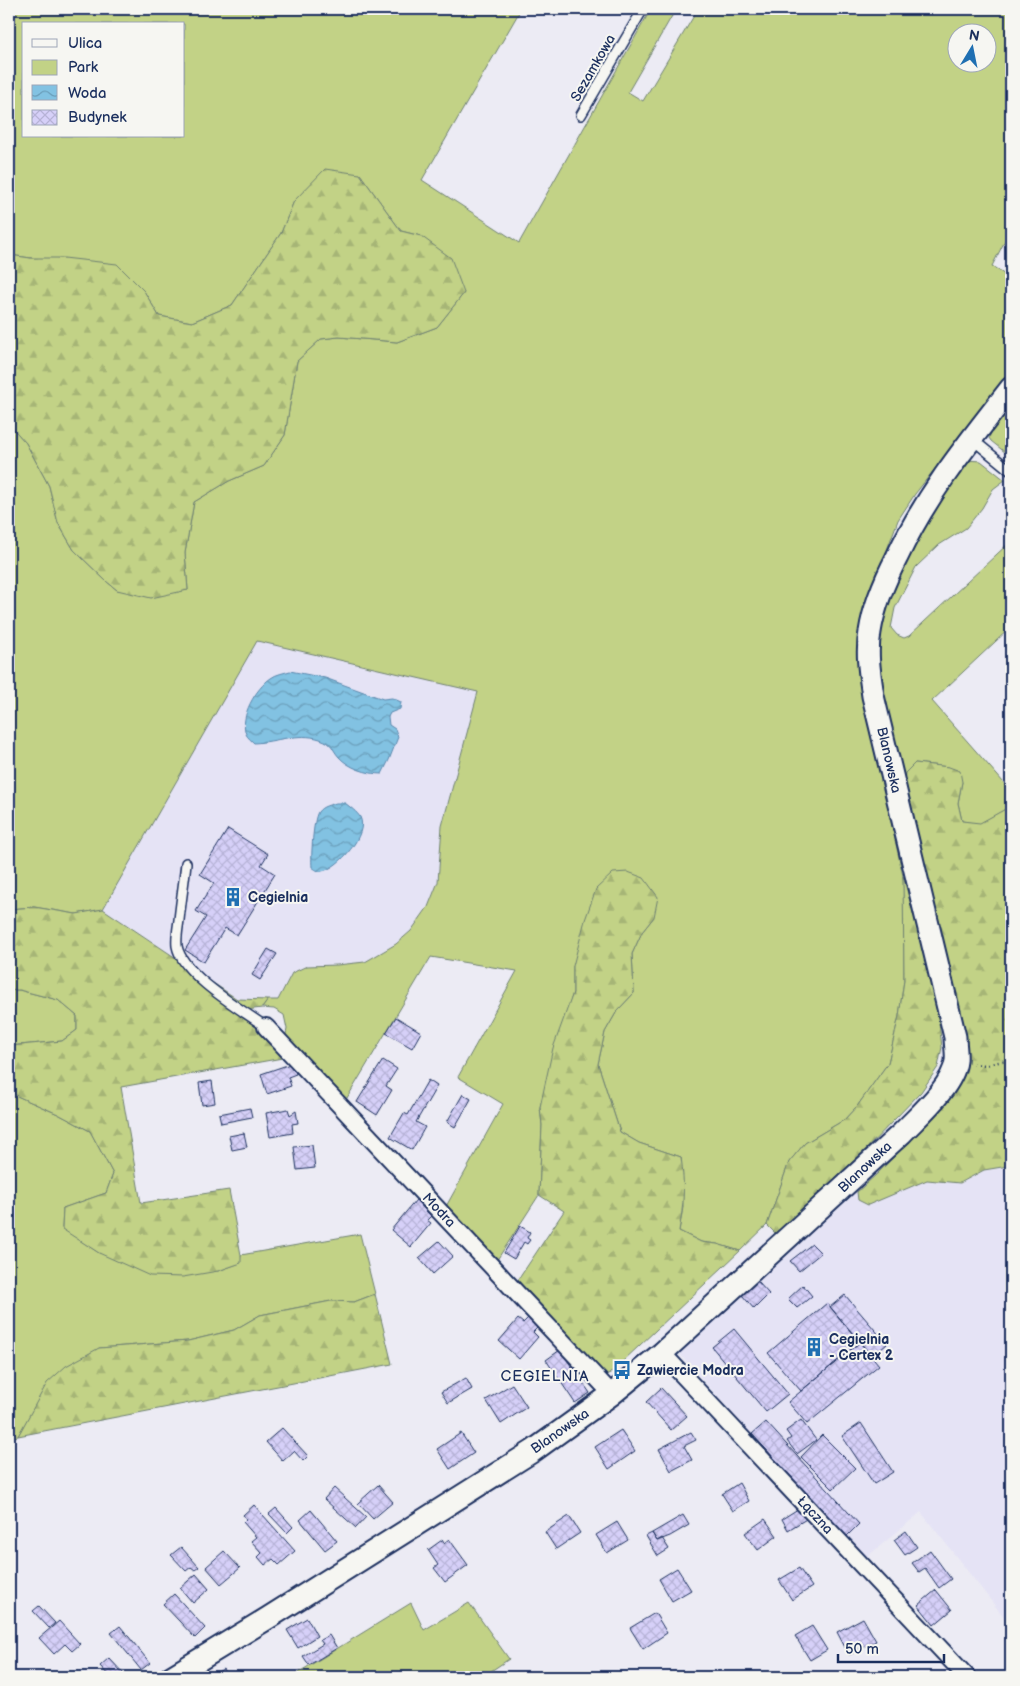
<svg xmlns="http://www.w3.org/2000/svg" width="1020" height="1686" font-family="'Balsamiq Sans',sans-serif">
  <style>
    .built { fill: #e5e3f5 }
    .green { fill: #c2d286; stroke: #6e8072; fill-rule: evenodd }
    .forest { fill: url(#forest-firs); stroke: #6e8072 }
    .water { fill: url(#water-waves); stroke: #5987ad }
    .building { fill: url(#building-cross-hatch); stroke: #1b2f5e }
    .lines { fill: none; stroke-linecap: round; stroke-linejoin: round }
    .service-casing { stroke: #1b2f5e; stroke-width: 12 }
    .minor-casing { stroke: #1b2f5e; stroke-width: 20 }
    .tertiary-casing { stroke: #1b2f5e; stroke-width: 25 }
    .path { stroke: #1b2f5e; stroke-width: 2.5; stroke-dasharray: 1 4; stroke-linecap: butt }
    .service { stroke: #f6f6f2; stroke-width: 9 }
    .minor { stroke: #f6f6f2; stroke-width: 16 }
    .tertiary { stroke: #f6f6f2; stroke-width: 21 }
    .labels { text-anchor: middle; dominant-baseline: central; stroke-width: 4; stroke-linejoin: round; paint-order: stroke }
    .street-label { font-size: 14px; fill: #1b2f5e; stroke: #f6f6f2 }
    .poi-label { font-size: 14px; font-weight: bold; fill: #1b2f5e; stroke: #f6f6f2; text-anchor: start }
    .neighbourhood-label { font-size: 15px; letter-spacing: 1px; fill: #1b2f5e; stroke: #f6f6f2 }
  </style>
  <defs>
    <pattern id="forest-firs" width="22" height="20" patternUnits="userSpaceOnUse" patternTransform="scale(1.25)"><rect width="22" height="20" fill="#c2d286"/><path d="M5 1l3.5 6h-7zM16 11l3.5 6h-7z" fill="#a6b576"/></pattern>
    <pattern id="water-waves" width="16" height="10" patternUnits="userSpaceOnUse" patternTransform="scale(1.25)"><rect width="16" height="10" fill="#82c2e2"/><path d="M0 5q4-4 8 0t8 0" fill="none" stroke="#6a9eba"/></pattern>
    <pattern id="building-cross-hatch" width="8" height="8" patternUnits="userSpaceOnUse" patternTransform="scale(1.25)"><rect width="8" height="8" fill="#d6d0f8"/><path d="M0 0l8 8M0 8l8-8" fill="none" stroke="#b7b3d7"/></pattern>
  </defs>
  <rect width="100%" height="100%" fill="#ecebf4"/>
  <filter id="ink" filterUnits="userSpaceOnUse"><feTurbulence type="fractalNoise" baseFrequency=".02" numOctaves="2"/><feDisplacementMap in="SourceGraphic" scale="10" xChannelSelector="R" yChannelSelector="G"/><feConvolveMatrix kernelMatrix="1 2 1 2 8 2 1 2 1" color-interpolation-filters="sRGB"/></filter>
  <g filter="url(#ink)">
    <path class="built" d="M256,641L479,692L442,826L438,882L428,907L411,931L396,944L365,962L337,965L292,973L278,1000L237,999L103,909Z
      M1008,1166L1011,1167V1626L921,1512L863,1560L679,1353L857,1192L858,1200L927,1180L960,1183L984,1170Z"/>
    <path class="green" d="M9,9H521L422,180L519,243L651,9H676L628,92L643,101L698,9H1011V229L992,266L1011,279V372L915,494L898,520L881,566L869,722L903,876L904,899V980L899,1016L888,1063L858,1105L844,1120L805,1143L789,1162L767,1225L740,1251L717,1244L701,1242L679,1231L683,1207L681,1157L639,1143L620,1132L598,1064L605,1032L617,1011L634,993L632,954L642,932L654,917L573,966V992L540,1107L542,1125L539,1195L495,1263L444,1210L503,1104L458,1077L517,971L431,957L344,1103L285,1039L287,1029L284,1015L274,1009L262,1008L268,1000H278L292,973L307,966L337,965L365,962L396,944L411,931L428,907L438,882L442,826L478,692L257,641L103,909L76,914L34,907L9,909V424L26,443L49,486L58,523L74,550L106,581L117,590H188L185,553L194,502L229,481L264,466L285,435L297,361L321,339L339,337L397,342L437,327L464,293L421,236L401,231L360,174L294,201L281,233L232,305L192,322L159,316L144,291L31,258L9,255ZM24,24H184V136H24ZM958,32H988V62H958Z
      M1011,405V457L991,441L989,438L992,430Z
      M966,460L981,461L1005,480L993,489L982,508L966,528L939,545L916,567L895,608L891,628L897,635L904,638L909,636L1011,541V627L932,701L1011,791V806L980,824L962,821L958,803L962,782L949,767L915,763L903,793L884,705L878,654L879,632L900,570L914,542Z
      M9,990H19L58,1000L77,1016V1030L62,1041L9,1046Z
      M9,1088L17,1096L58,1114L90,1131L113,1174L106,1193L63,1208L62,1228L99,1253L218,1271L240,1263L241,1255L360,1234L375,1294L354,1302L331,1301L260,1315L234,1330L188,1341L99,1348L32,1412L18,1436L9,1438Z
      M411,1603L424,1630L469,1603L509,1659L482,1677H291Z"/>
    <path class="forest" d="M325,169L360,174L401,231L421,236L451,258L464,293L437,327L397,342L339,337L321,339L297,361L285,435L264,466L229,481L194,502L185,553L188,590L151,598L117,590L106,581L74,550L58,523L49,486L26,443L9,424V255L31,258H64L117,264L144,291L159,316L192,322L232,305L281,233L294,201Z
      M915,763L949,767L960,771L962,782L958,803L962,821L980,823L1011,806V1167L1008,1166L984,1170L960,1183L927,1180L868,1205L858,1200L857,1192L878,1173L931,1118L962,1024L933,897L903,793L905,773Z
      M628,872L644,878L658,897L654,917L642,932L632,954L634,993L617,1011L605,1032L598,1064L620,1132L639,1143L681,1157C685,1186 684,1202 679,1231L701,1242L717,1244L740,1251L606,1377L516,1283L564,1211L539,1195L542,1125L540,1107L553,1048L573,993V966L585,920L596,889L613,873Z
      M903,876L922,944L938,1015L942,1047L938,1067L921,1092L867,1148L776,1234L767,1225L789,1162L805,1143L844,1120L858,1105L888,1063L899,1016L904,980Z
      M34,907L76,914L103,909L237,999L268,1000L262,1008L238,1011L288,1057L121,1087L141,1203L229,1190L241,1255V1263L218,1271L183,1277L150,1276L99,1253L62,1229L63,1208L106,1193L113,1174L90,1131L58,1114L17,1096L9,1088V1046L62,1041L77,1030V1016L58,1000L19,990H9V909Z
      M375,1294L392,1364L18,1436L47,1383L66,1366L99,1348L188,1341L234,1330L260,1315L331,1301L354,1302Z"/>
    <path class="water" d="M290,671L325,678L383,699L392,698L401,702L400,709L390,713L388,717L389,725L395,729L398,737L389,760L382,774C367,774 349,768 339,757C331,748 334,744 320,739C298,732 276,742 254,743C252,741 247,737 246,734C239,717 256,688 271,678C276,674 284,673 290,671Z
      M336,803H345C350,807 357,812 360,817C369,834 338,869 322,871C318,872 315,869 312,867C311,856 313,820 318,812C322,806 330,805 336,803Z"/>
    <path class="building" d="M228,829L268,854L261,865L275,874L237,935L225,928L204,962L185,950L206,917L196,911L214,883L200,874Z
      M268,949L277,954L260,980L252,975Z
      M396,1017L421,1032L412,1048L386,1033Z
      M383,1060L397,1069L386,1086L392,1090L377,1115L357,1102Z
      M293,1063L296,1074L288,1077L291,1086L267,1094L261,1074Z
      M428,1080L437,1086L416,1122L425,1127L412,1150L390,1137L404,1113L408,1115Z
      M212,1081L215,1103L202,1105L199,1083Z
      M463,1094L471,1099L455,1127L447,1122Z
      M250,1108L252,1117L221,1123L219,1114Z
      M288,1109L290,1115L296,1111L298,1123L292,1124L293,1133L270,1137L266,1113Z
      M244,1133L247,1147L232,1150L229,1136Z
      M312,1145L315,1168L297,1170L294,1147Z
      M416,1200L431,1216L427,1220L431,1223L411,1247L391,1230Z
      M520,1226L530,1232L527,1238L530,1240L527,1244L524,1242L514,1259L504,1253Z
      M439,1241L453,1256L433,1274L419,1258Z
      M812,1244L821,1253L799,1271L790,1261Z
      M757,1281L769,1294L754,1309L742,1295Z
      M803,1285L812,1296L797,1308L788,1299Z
      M845,1295L887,1344L872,1357L830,1307Z
      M827,1303L860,1342L801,1391L768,1353Z
      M529,1317L539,1326L533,1332L538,1337L519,1359L499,1341L518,1319L523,1323Z
      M734,1329L788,1394L766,1412L712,1347Z
      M860,1342L879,1365L807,1424L788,1402Z
      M560,1350L590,1393L575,1403L546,1360Z
      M466,1378L472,1389L448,1403L441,1392Z
      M512,1384L527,1407L501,1424L486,1400Z
      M661,1388L687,1416L671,1430L646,1402Z
      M801,1420L816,1440L797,1454L787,1441L791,1438L786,1431Z
      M766,1422L859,1524L846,1537L752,1434Z
      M861,1423L893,1472L874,1484L842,1436Z
      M282,1428L308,1456L303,1461L294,1451L283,1461L266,1442Z
      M621,1430L635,1451L609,1469L595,1447Z
      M691,1432L696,1440L684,1446L692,1460L671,1471L659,1449Z
      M461,1433L474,1453L450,1469L437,1449Z
      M822,1435L855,1468L833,1489L801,1457Z
      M739,1483L749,1501L733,1511L722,1494Z
      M378,1485L393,1502L373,1519L358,1503Z
      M334,1488L366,1517L356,1528L324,1499Z
      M254,1505L295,1551L279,1565L273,1559L265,1565L258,1557L262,1553L251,1541L256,1537L243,1522L246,1519L243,1515Z
      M801,1507L808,1518L788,1530L782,1519Z
      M276,1508L293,1527L287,1533L269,1514Z
      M311,1510L337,1541L325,1550L300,1520Z
      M683,1515L689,1525L670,1536L657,1541L652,1533Z
      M569,1516L580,1533L556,1549L545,1532Z
      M765,1519L777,1536L758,1550L745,1533Z
      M617,1522L628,1540L607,1553L596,1535Z
      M906,1531L917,1547L905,1555L894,1540Z
      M652,1533L657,1541L662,1538L669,1549L658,1556L646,1536Z
      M449,1539L468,1565L445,1582L434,1568L438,1565L428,1550L442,1540L444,1543Z
      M181,1547L199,1567L195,1570L191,1567L186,1571L171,1555Z
      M930,1550L951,1579L939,1588L925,1568L919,1572L912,1563Z
      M224,1551L240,1568L221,1584L206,1567Z
      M677,1568L691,1590L672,1601L659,1579Z
      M799,1568L812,1587L792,1600L779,1580Z
      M196,1574L209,1589L193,1603L180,1588Z
      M936,1590L952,1610L934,1625L918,1605Z
      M174,1594L205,1628L195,1638L163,1604Z
      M39,1606L55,1623L49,1628L33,1611Z
      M655,1613L667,1633L643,1649L630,1628Z
      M307,1618L317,1636L298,1648L287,1630Z
      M863,1618L876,1641L849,1655L837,1632Z
      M59,1621L80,1644L72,1651L65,1644L54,1654L39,1638Z
      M120,1626L150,1663L141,1670L111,1633Z
      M812,1626L827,1650L810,1660L795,1636Z
      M329,1635L337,1648L309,1665L303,1656L323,1644L320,1640Z
      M109,1658L124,1674L120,1677H110L100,1666Z
      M223,1669L228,1677H209Z"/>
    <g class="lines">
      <g class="service-casing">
        <path id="service" d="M581,115L643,9
          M972,439L1011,471
          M186,863C184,882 181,901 179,920C178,928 176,938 177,946C182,975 242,1010 266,1027"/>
      </g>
      <g class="minor-casing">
        <path id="minor" d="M266,1027L612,1394
          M662,1353L967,1677"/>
      </g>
      <g class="tertiary-casing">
        <path id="tertiary" d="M171,1677L268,1618L533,1451L612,1394L662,1353L902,1133C919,1115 953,1086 956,1061C957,1053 955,1045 955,1037L873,696C870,675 866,654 870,632C874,606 885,580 897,557C927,493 968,443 1011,388"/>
      </g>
      <path class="path" d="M973,1064L986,1065L1011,1059
        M145,1677L155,1671"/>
      <use href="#service" class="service"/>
      <use href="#minor" class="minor"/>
      <use href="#tertiary" class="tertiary"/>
    </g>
  </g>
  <defs>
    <g id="building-bare" transform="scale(1.5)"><path d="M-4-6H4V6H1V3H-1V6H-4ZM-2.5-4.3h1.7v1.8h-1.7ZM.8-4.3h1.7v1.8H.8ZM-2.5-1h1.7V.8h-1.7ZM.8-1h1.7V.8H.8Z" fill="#1f6fb2" stroke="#f6f6f2" stroke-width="2.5" paint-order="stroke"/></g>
    <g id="bus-bare" transform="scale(1.5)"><path d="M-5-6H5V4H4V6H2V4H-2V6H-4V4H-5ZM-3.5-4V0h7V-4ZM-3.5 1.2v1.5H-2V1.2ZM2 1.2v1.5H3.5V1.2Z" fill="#1f6fb2" stroke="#f6f6f2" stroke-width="2.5" paint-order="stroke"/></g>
  </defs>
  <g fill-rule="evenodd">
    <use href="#building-bare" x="233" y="897"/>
    <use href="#building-bare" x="814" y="1347"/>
    <use href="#bus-bare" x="622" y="1370"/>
  </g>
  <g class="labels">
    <g class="street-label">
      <text transform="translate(593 68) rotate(-60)">Sezamkowa</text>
      <text transform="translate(889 760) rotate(77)">Blanowska</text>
      <text transform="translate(865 1167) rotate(-43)">Blanowska</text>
      <text transform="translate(439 1210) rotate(47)">Modra</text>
      <text transform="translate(560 1431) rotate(-35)">Blanowska</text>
      <text transform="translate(815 1515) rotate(47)">Łączna</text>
    </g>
    <g class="poi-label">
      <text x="248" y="897">Cegielnia</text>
      <text x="829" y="1339">Cegielnia<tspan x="829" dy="16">- Certex 2</tspan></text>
      <text x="637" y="1370">Zawiercie Modra</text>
    </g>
    <g class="neighbourhood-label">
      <text x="545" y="1376">CEGIELNIA</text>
    </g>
  </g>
  <rect width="1020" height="1686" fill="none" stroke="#f6f6f2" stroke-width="30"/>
  <rect x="15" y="15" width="990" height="1656" fill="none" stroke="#1b2f5e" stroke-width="2" filter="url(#ink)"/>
  <rect x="22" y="22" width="162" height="115" fill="#f6f6f2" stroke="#9ea6b7"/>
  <rect x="32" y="39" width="25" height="8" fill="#f6f6f2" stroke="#9ea6b7"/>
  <text x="68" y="48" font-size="15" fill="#1b2f5e">Ulica</text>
  <rect x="32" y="60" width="25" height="15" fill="#c2d286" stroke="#9ea6b7"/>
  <text x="68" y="72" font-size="15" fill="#1b2f5e">Park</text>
  <rect x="32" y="85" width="25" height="15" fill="url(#water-waves)" stroke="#9ea6b7"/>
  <text x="68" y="98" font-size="15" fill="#1b2f5e">Woda</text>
  <rect x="32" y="110" width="25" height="15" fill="url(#building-cross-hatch)" stroke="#9ea6b7"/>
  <text x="68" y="122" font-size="15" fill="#1b2f5e">Budynek</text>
  <g transform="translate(972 48) rotate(10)"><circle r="24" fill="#f6f6f2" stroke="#9ea6b7"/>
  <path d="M0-4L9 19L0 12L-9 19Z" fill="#1f6fb2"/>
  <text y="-8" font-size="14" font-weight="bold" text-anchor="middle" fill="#1b2f5e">N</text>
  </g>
  <path d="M838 1654v8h106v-8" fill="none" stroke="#1b2f5e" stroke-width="2.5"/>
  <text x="845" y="1654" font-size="15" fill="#1b2f5e" stroke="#f6f6f2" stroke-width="4" paint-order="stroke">50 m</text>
</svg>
